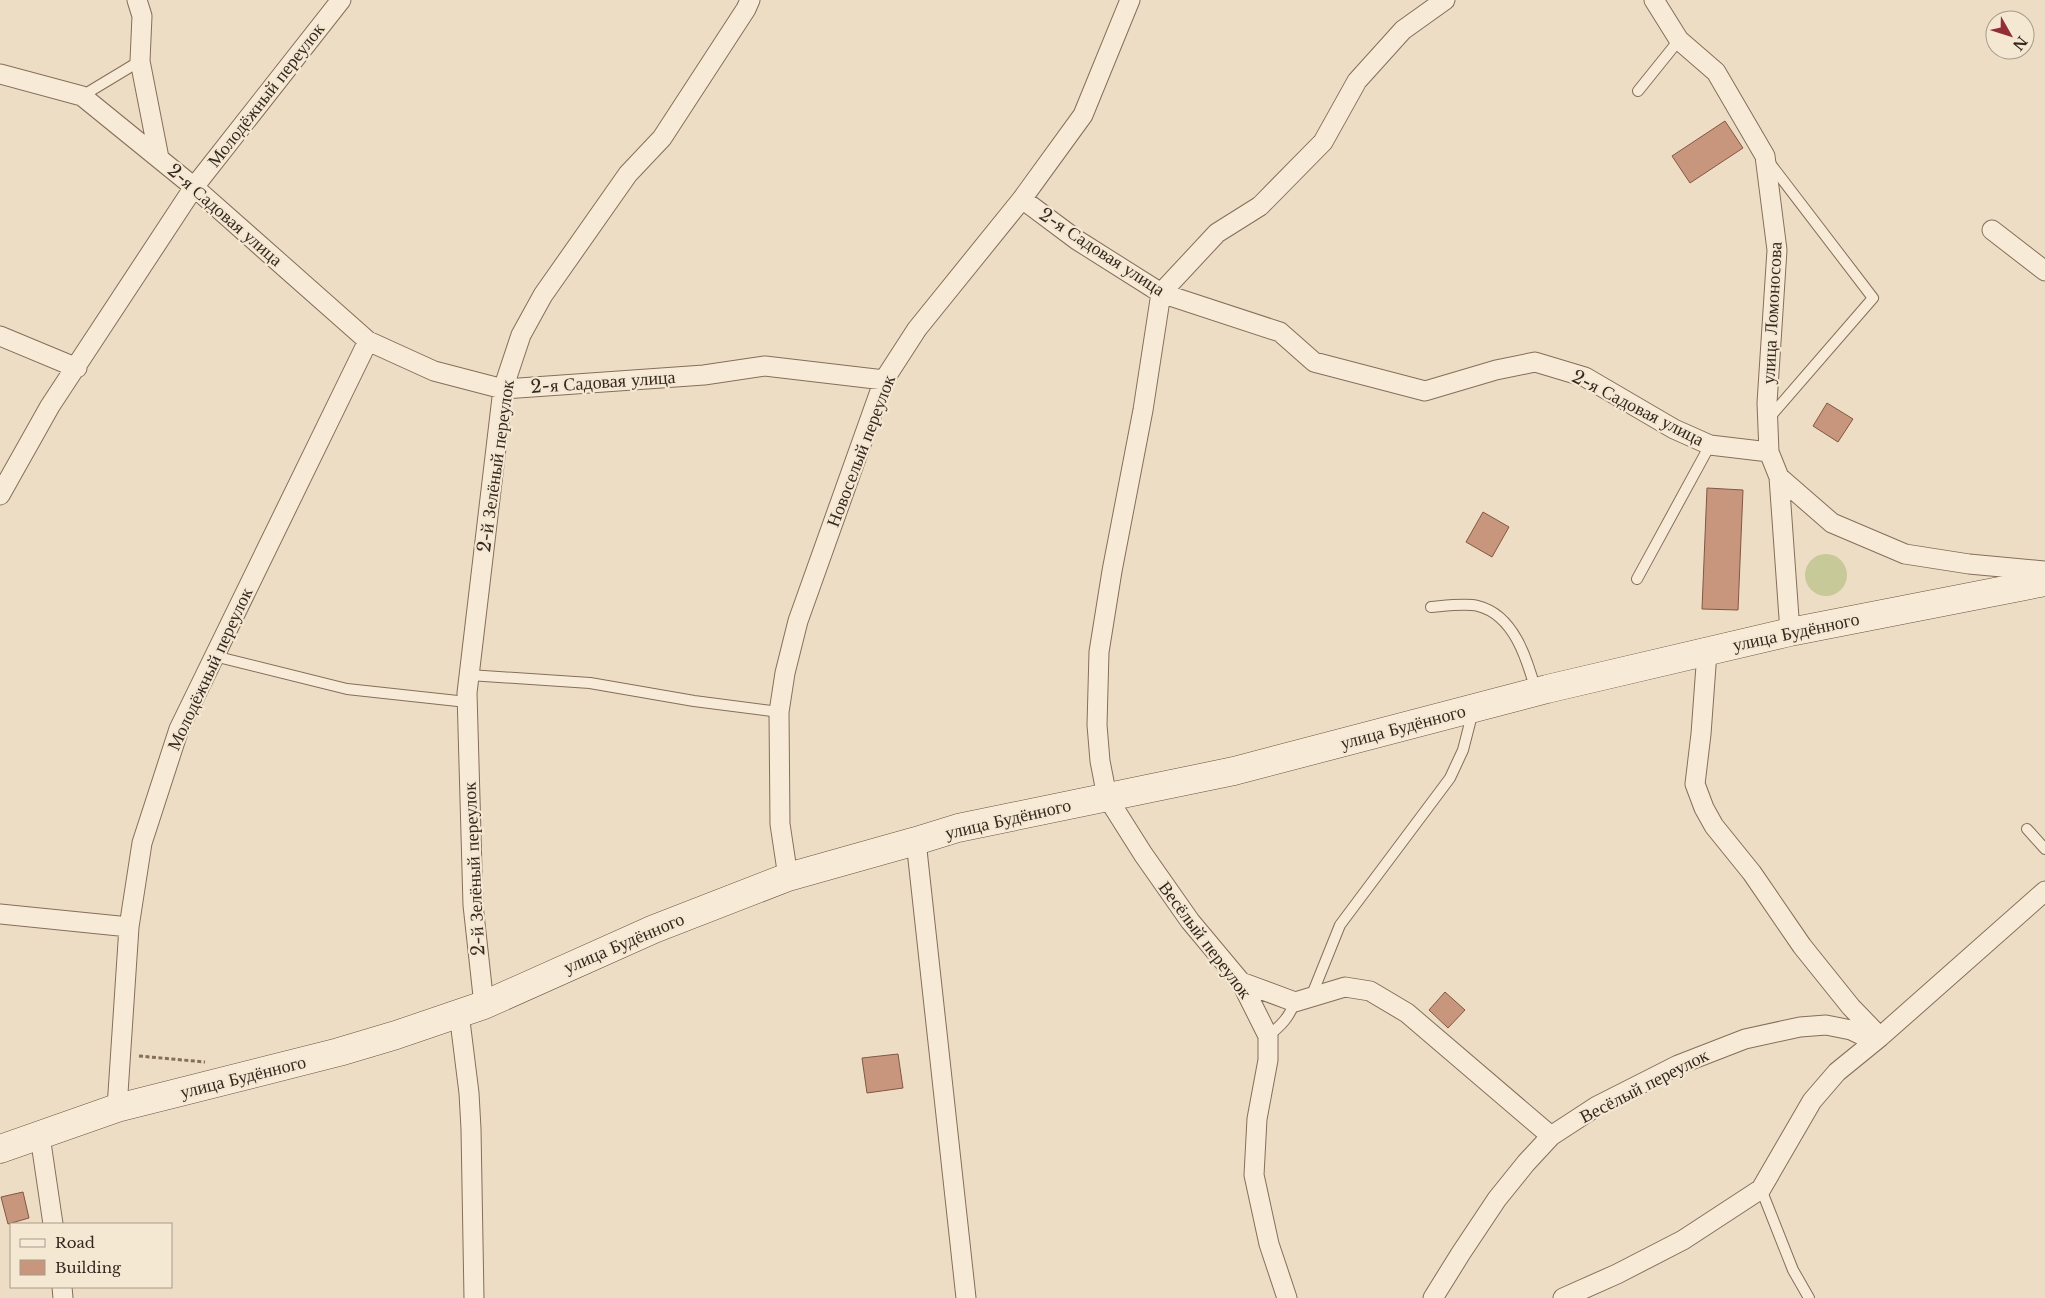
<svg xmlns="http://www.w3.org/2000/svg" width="2045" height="1298" font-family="'Libre Baskerville',serif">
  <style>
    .green { fill: #c7c998 }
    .building { fill: #c8967c; stroke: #835742 }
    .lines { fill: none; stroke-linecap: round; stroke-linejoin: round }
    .service-casing { stroke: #856e5b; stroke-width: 12 }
    .minor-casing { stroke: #856e5b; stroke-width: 21 }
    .secondary-casing { stroke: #67503e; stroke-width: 29 }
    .path { stroke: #856e5b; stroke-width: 3; stroke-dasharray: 4 2.5; stroke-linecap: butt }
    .service { stroke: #f7ebd7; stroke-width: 10 }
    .minor { stroke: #f7ebd7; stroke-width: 19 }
    .secondary { stroke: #f7ebd7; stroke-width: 28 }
    .labels { text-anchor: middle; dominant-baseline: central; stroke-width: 4.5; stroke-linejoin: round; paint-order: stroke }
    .street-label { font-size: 18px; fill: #36281f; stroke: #f4e8d3 }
  </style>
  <rect width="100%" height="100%" fill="#ecddc4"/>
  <path class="green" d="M1805 575a21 21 0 1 1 42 0a21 21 0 1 1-42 0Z"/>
  <path class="building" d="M1725,121L1743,148L1690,183L1672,156Z
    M1827,403L1853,419L1838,442L1813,426Z
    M1707,488L1743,490L1738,610L1702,609Z
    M1483,512L1509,527L1492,557L1466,542Z
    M1445,992L1465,1010L1448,1028L1429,1010Z
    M898,1054L903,1088L867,1093L862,1058Z
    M23,1192L29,1218L8,1224L1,1197Z"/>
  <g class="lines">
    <g class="service-casing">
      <path id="service" d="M1638,91L1679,40
        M82,96L140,61
        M1769,418L1873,298L1769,162
        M1637,579L1710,445
        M1431,607C1444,606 1466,603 1478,606C1514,615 1527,659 1536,691
        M214,656L347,689L467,702
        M469,675L590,683L694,701L779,712
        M2027,829L2045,849
        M1311,997L1340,925L1450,778L1463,750L1473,711
        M1268,1036C1282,1025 1289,1017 1295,1002
        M1761,1189L1793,1270L1809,1298"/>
    </g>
    <g class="minor-casing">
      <path id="minor" d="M137,0L142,16L140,61L159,158
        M1654,0L1679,40L1716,72L1765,156L1777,250L1767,403L1769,452L1779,477L1790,632
        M0,74L82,96L194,187L368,341L434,371L503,389L704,375L765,366L884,380
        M1022,199L1077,240L1161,293L1280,332L1314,362L1425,391L1496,370L1535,362L1585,377L1674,429L1710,445L1769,452
        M1992,230L2045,271
        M0,336L77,368
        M1779,477L1832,523L1905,554L1969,564L2045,571
        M0,495L50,406L194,187L341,0
        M1707,652L1701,734L1695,784L1704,808L1714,826L1752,873L1802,946L1851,1007L1880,1037
        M916,841L966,1298
        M788,877L780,824L779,712L785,673L798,621L884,380L917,329L1022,199L1083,115L1130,0
        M0,914L129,927
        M1241,982L1295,1002L1345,987L1370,991L1407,1013L1551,1136
        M484,1005L473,905L467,693L503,389L521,335L543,295L628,174L662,138L746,9L750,0
        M459,1013L469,1093L471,1129L474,1298
        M117,1108L129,927L142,843L179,729L368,341
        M40,1136L53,1224
        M62,1287L63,1298
        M1287,1298L1269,1244L1254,1175L1257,1119L1268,1060V1036L1241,982L1190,921L1143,854L1107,797L1100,761L1097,725L1099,652L1112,571L1143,410L1161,293L1217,233L1260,206L1323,142L1357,81L1403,30L1445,0
        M1433,1298L1461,1253L1497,1199L1526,1163L1551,1136L1597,1106L1678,1065L1745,1039L1800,1027L1826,1025L1851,1030L1874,1041
        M1563,1298L1617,1274L1683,1240L1761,1189L1812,1101L1837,1072L1880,1037L2045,891"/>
    </g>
    <g class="secondary-casing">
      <path id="secondary" d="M0,1149L117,1108L339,1052L396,1035L484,1005L654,929L788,877L916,841L958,828L1234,771L1547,689L1790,632L2045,582"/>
    </g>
    <path class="path" d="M139,1056L205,1062"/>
    <use href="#service" class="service"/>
    <use href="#minor" class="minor"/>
    <use href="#secondary" class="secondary"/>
  </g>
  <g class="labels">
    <g class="street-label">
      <text transform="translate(266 95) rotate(-52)">Молодёжный переулок</text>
      <text transform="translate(225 215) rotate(41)">2-я Садовая улица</text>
      <text transform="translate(1102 252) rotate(33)">2-я Садовая улица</text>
      <text transform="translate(1772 313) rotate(-87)">улица Ломоносова</text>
      <text transform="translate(603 382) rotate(-4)">2-я Садовая улица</text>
      <text transform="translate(1638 408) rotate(27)">2-я Садовая улица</text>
      <text transform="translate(861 451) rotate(-69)">Новоселый переулок</text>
      <text transform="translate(496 466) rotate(-82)">2-й Зелёный переулок</text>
      <text transform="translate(1796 632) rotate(-12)">улица Будённого</text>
      <text transform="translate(210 669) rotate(-65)">Молодёжный переулок</text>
      <text transform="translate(1403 727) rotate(-15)">улица Будённого</text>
      <text transform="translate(1008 819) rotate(-13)">улица Будённого</text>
      <text transform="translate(474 869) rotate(-93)">2-й Зелёный переулок</text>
      <text transform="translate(1205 940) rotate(53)">Весёлый переулок</text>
      <text transform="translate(624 943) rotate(-23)">улица Будённого</text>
      <text transform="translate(243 1077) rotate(-14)">улица Будённого</text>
      <text transform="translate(1644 1086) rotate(-27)">Весёлый переулок</text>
    </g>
  </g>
  <rect x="10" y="1223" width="162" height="65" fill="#f4e8d3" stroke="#a89b8b"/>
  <rect x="20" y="1239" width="25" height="8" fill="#f7ebd7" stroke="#a89b8b"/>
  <text x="55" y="1248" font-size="15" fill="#36281f">Road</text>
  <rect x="20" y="1260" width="25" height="15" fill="#c8967c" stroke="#a89b8b"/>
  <text x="55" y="1273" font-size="15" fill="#36281f">Building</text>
  <g transform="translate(2010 35) rotate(129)"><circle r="24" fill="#f4e8d3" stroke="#a89b8b"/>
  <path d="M0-4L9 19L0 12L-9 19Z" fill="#912e37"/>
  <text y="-8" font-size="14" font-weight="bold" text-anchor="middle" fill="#36281f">N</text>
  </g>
</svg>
